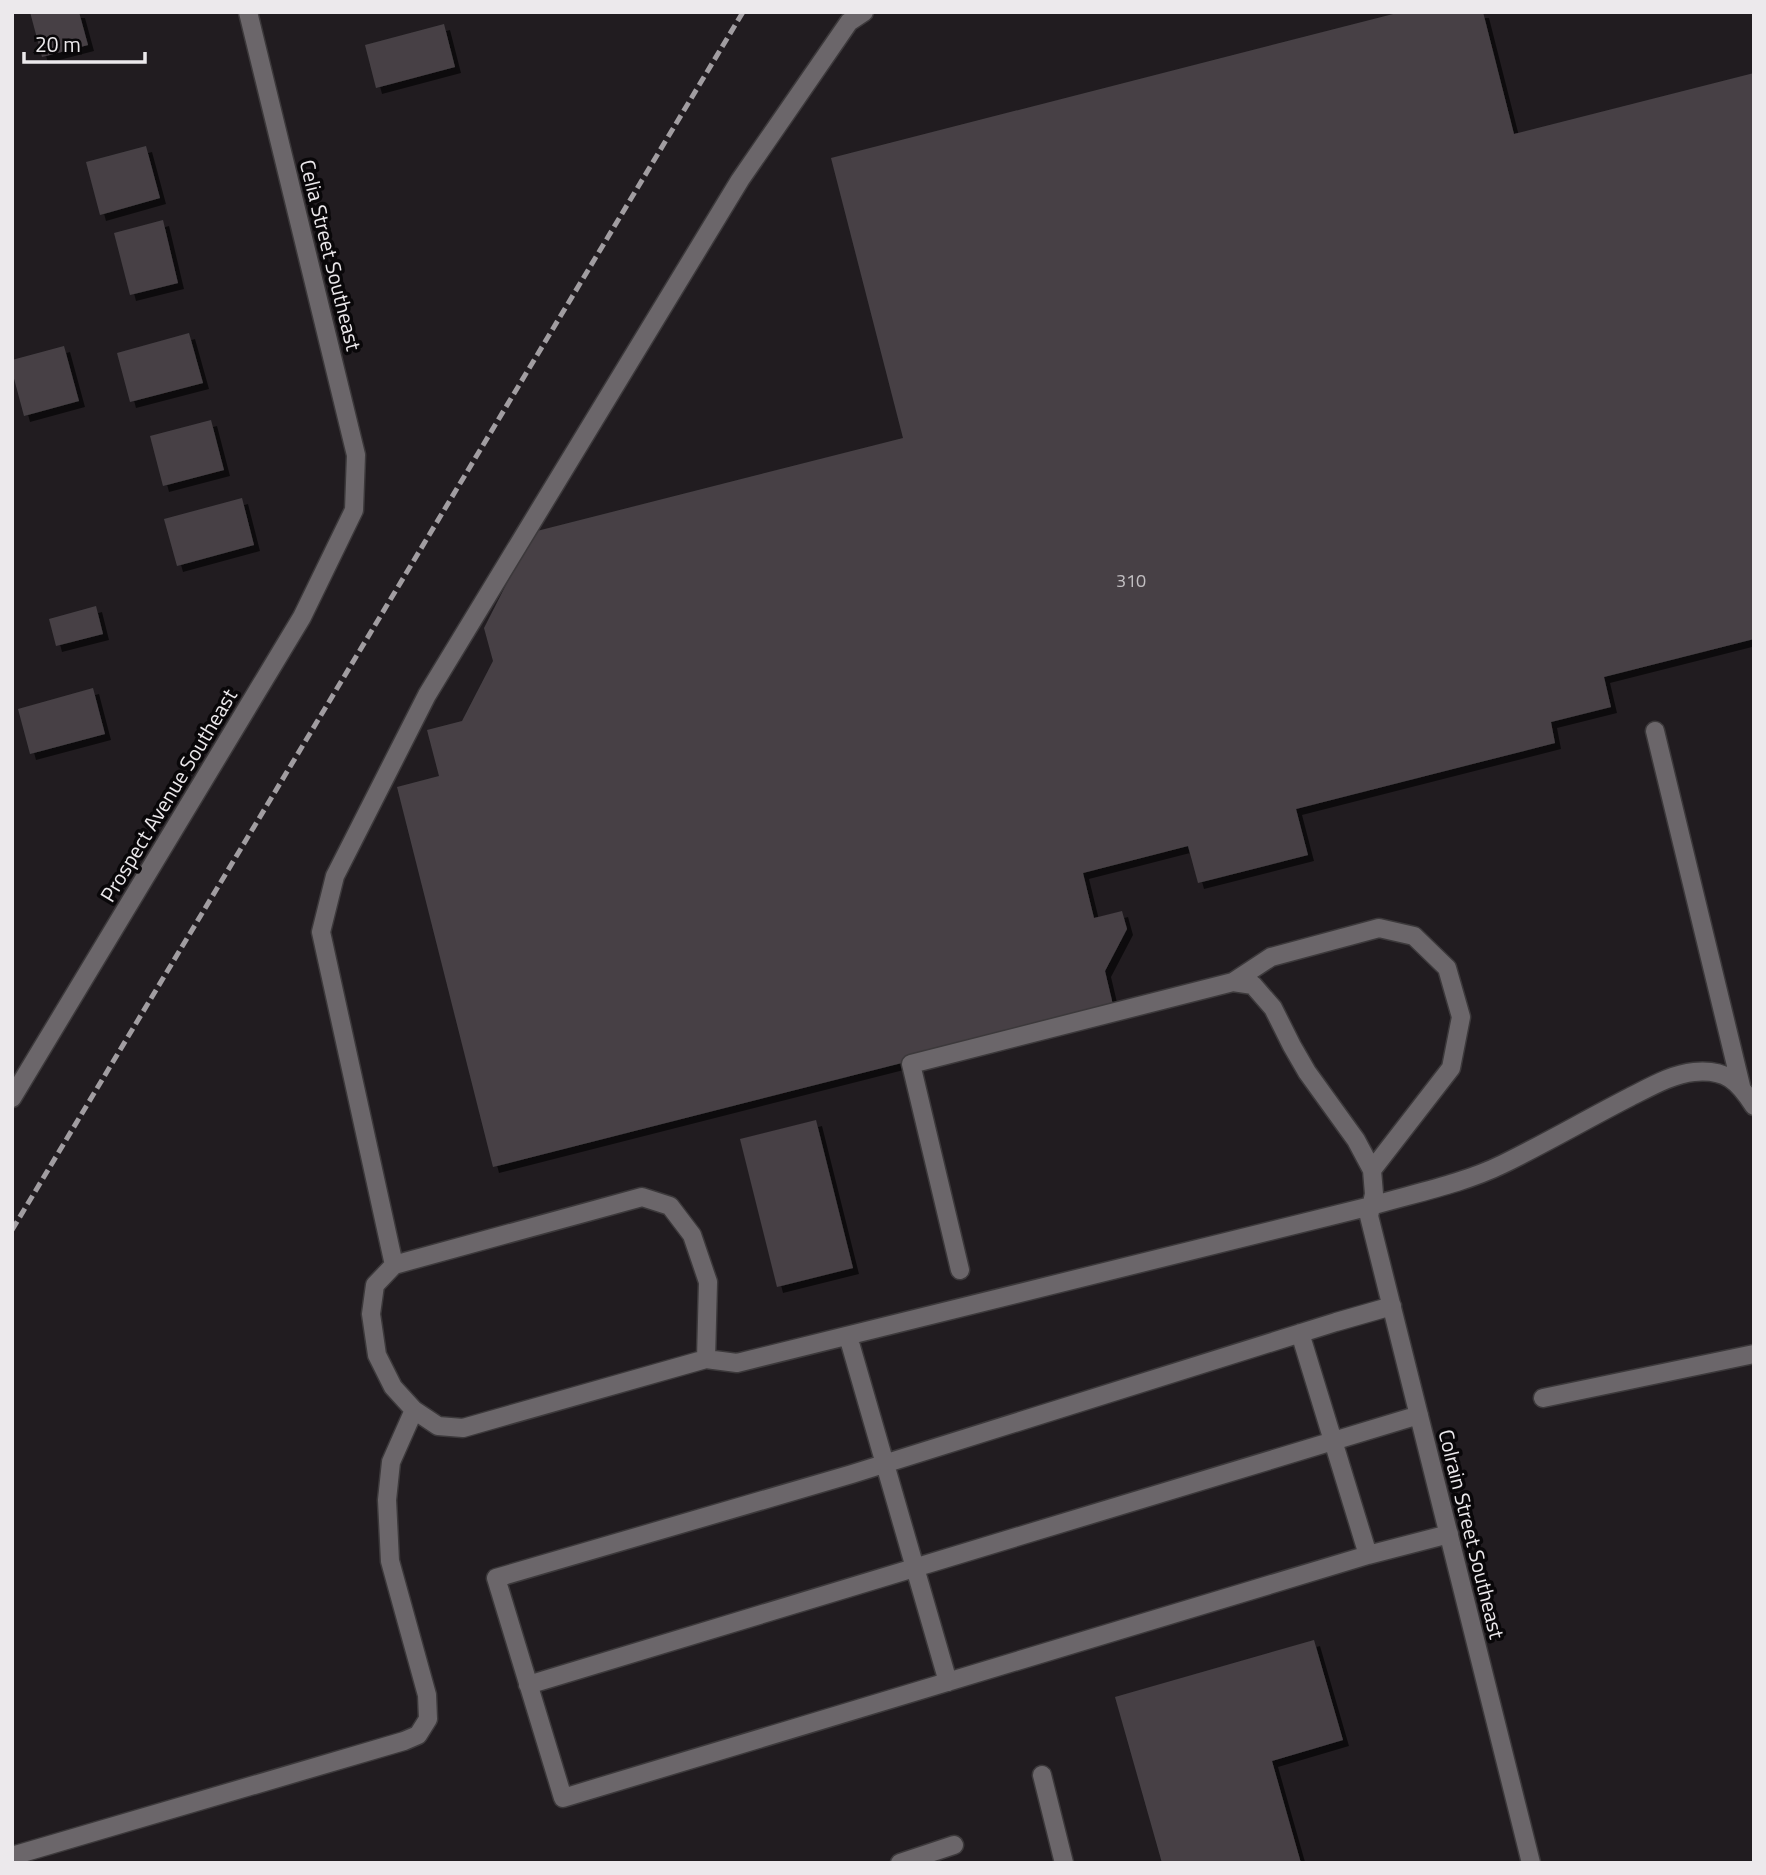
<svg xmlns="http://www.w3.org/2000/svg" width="1766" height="1875" font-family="'Titillium Web',sans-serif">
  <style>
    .building { fill: #464145; filter: url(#shadow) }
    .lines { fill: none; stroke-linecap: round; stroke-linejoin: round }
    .minor-casing { stroke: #3c393b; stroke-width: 21 }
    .minor { stroke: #6b666a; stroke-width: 18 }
    .rail { stroke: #a19da1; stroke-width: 5; stroke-dasharray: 10 5; stroke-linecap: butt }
    .labels { text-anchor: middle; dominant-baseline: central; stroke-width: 7; stroke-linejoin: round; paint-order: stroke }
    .number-label { font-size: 18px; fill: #c2bfc2 }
    .street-label { font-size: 21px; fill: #ece9ec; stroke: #090709 }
  </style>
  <defs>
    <filter id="shadow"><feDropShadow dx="6" dy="6" stdDeviation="0" flood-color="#0009"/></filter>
  </defs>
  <rect width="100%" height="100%" fill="#211c20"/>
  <path class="building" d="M30,12H79L88,45L42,57Z
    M1401,12H1483L1514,134L1754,73V639L1604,677L1611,707L1551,722L1555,743L1296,809L1308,855L1198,883L1188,846L1083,873L1094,918L1122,911L1127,929L1105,971L1114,1009L493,1167L397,787L439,776L427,730L462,721L493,661L484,628L533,532L903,438L831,158Z
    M444,24L455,67L376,88L365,45Z
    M146,146L160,198L100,215L86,162Z
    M163,220L178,283L130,295L114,233Z
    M189,333L203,383L130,402L117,353Z
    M64,346L79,401L24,416L12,371V360Z
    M211,420L224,470L163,486L150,436Z
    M242,498L254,545L177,566L164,519Z
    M96,606L103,634L56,646L49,619Z
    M93,688L105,734L30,754L18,709Z
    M816,1120L853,1268L777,1287L740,1139Z
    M1314,1640L1343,1740L1272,1761L1301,1863H1162L1115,1697Z"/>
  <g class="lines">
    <g class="minor-casing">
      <path id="minor" d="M1655,731L1741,1086
        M1233,982L1271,957L1379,928L1414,936L1447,968L1461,1017L1451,1068L1372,1170
        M12,1098L302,617L354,510L356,455L248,12
        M394,1265L321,932L335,876L427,695L740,180L849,22L864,12
        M960,1270L911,1064L1233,982L1253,985L1273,1008L1292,1046L1307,1072L1356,1140L1372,1170L1374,1194L1369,1216L1531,1863
        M1392,1306L1336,1322L852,1474L496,1578L563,1798L1368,1555L1449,1534
        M1300,1333L1368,1555
        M848,1336L948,1682
        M706,1359L708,1282L692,1235L670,1206L642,1197L394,1265L375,1285L371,1314L377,1355L393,1387L414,1410L438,1426L463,1428L706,1359L737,1363L1371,1206C1415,1193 1462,1184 1503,1164C1546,1143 1587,1119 1630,1097C1650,1087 1672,1074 1694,1072C1726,1069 1738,1081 1754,1106
        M1543,1398L1754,1354
        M528,1685L1419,1415
        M1042,1775L1064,1863
        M12,1856L404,1741L418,1735L428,1719L427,1695L390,1561L387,1500L391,1462L414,1410
        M900,1863L954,1845"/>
    </g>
    <use href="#minor" class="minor"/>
    <path class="rail" d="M12,1230L743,12"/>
  </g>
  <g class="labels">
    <g class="number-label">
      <text x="1131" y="580">310</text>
    </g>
    <g class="street-label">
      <text transform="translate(331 255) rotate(76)">Celia Street Southeast</text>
      <text transform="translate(168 795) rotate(-59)">Prospect Avenue Southeast</text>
      <text transform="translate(1472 1534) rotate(76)">Colrain Street Southeast</text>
    </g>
  </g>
  <rect width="1766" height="1875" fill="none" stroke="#ece9ec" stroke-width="28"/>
  <path d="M24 52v10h121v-10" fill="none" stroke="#ece9ec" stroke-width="3.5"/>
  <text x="35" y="52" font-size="21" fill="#ece9ec" stroke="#090709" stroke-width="5" paint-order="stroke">20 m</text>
</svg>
